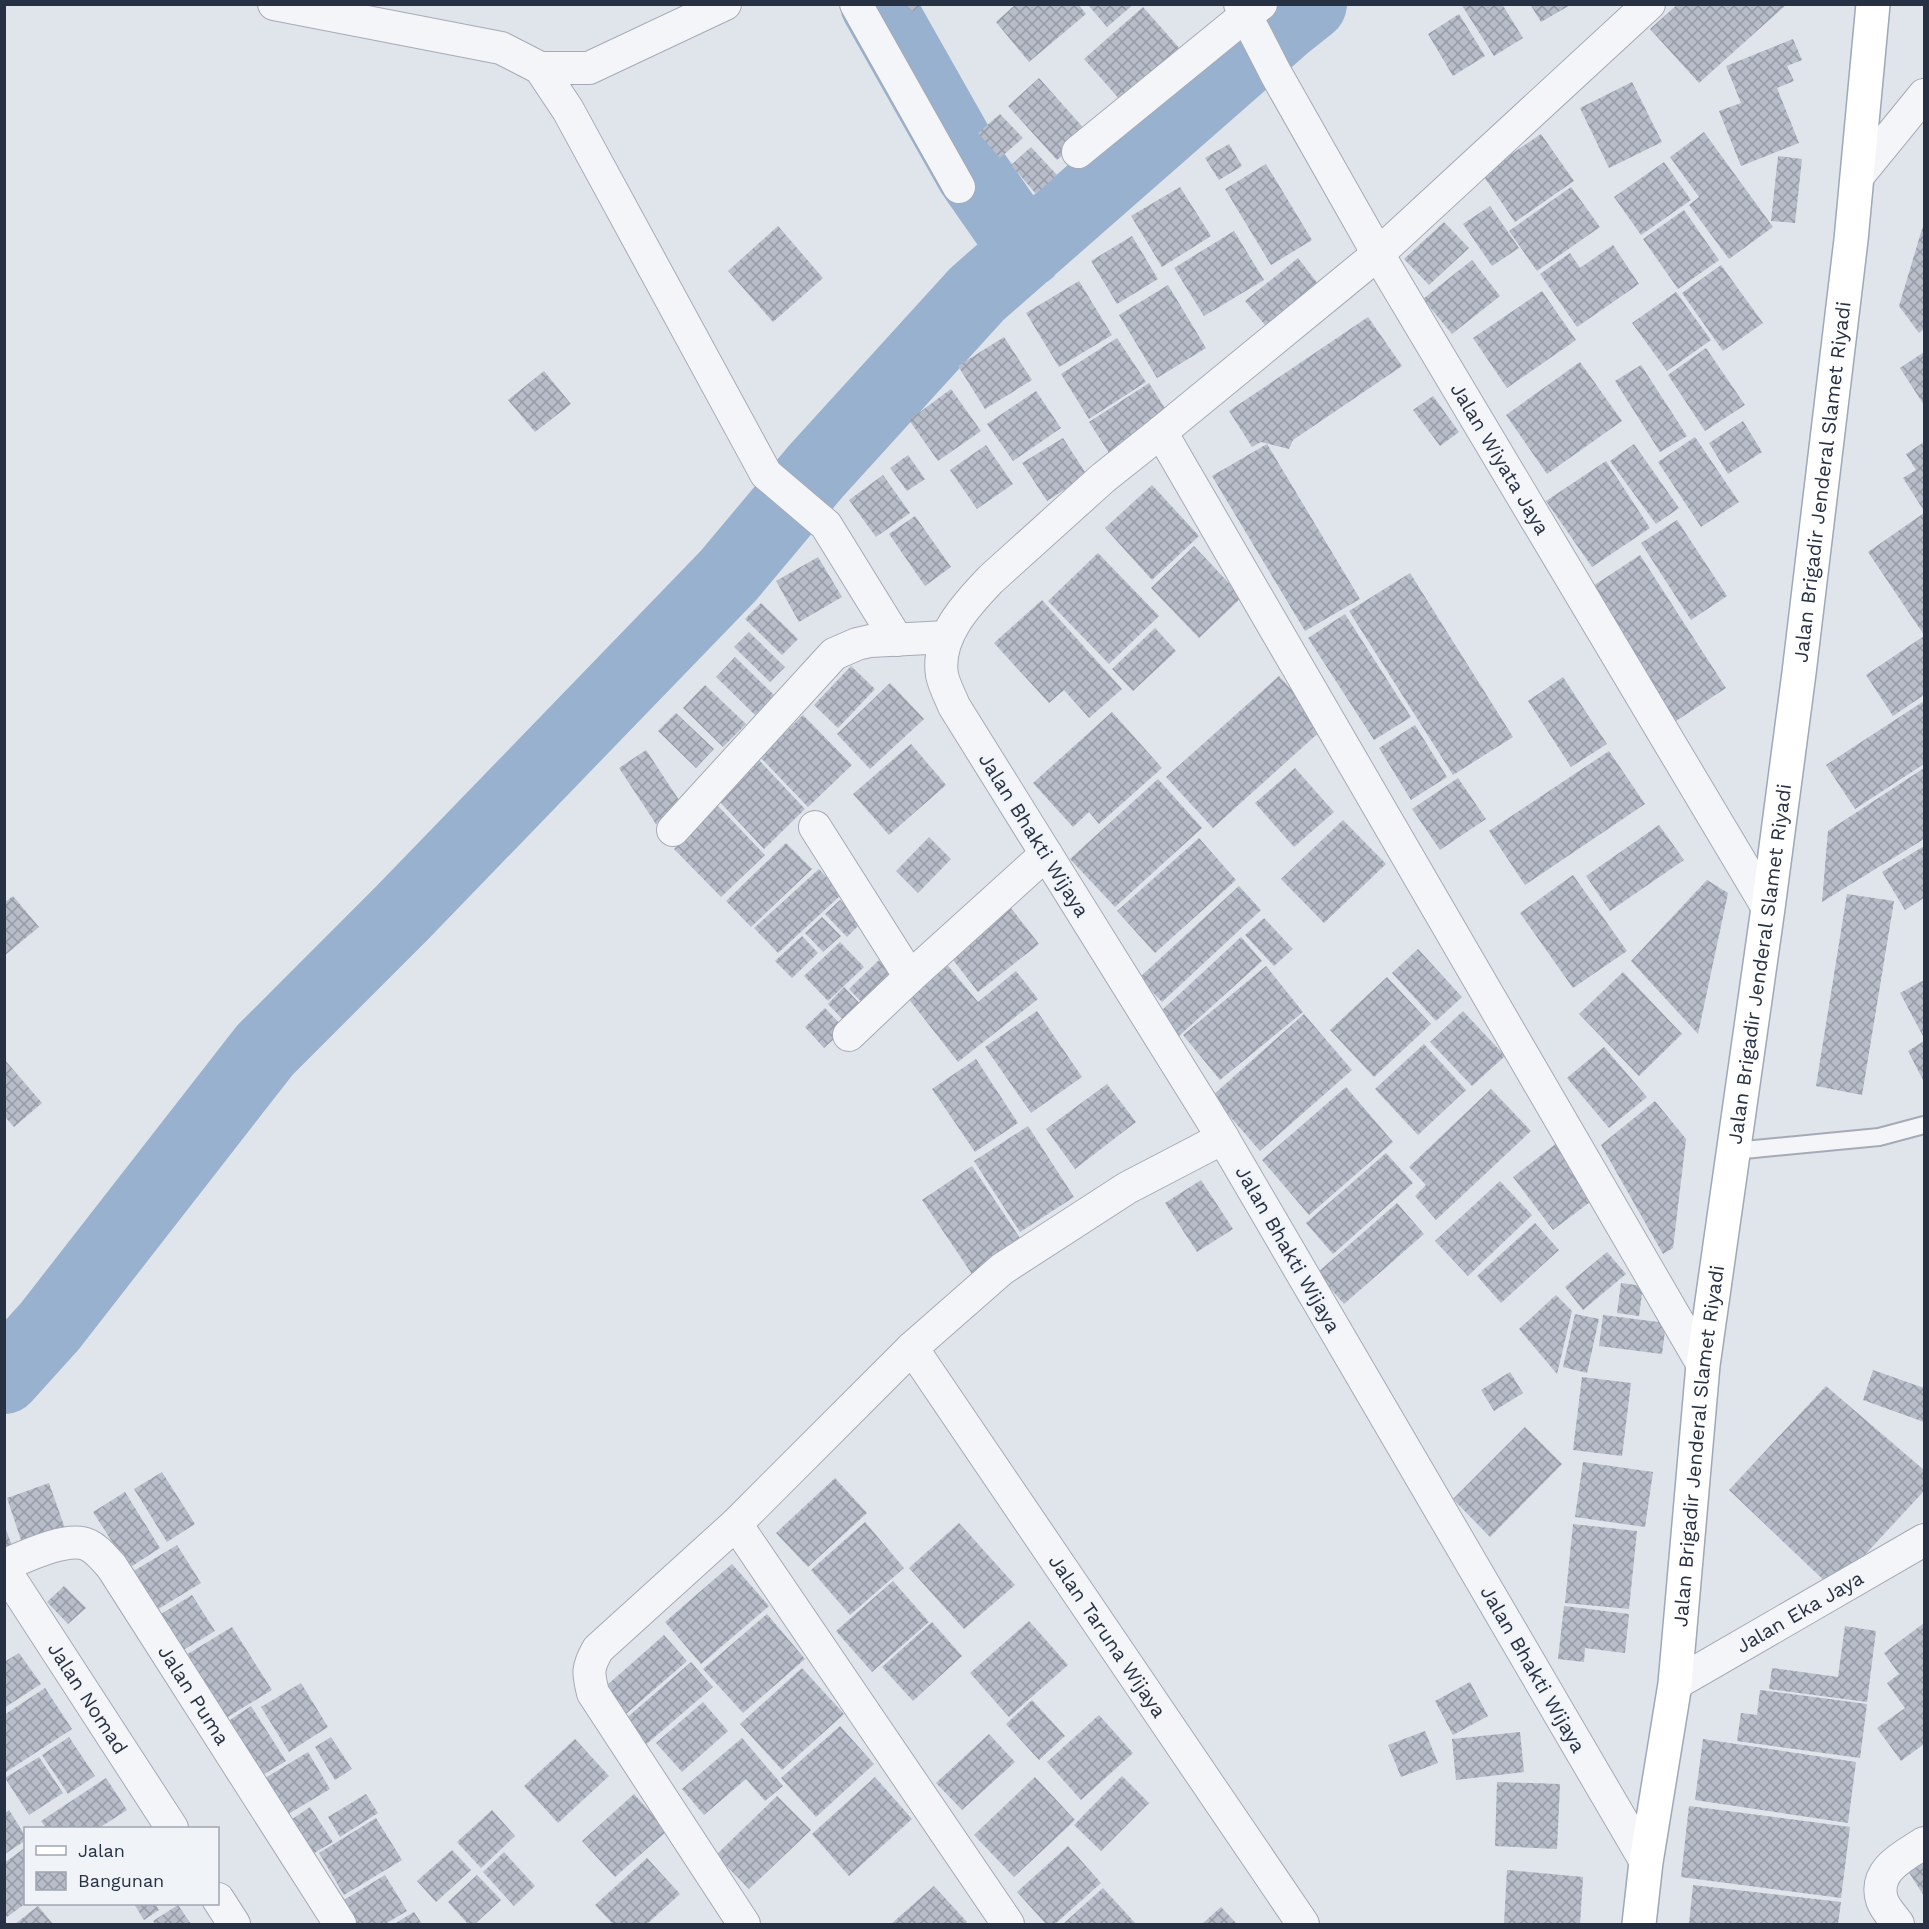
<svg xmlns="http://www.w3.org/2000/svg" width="1929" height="1929" font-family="'Work Sans',sans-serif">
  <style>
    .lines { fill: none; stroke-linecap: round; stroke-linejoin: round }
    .river { stroke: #98b1ce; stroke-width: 74 }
    .building { fill: url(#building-cross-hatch) }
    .lane-casing { stroke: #a5abb6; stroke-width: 20 }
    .street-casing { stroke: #a5abb6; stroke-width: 34 }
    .primary-casing { stroke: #9ea8b8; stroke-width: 36 }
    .lane { stroke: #f4f5f8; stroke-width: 16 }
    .street { stroke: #f4f5f8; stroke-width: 32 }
    .primary { stroke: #fff; stroke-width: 33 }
    .labels { text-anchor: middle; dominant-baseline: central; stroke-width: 5; stroke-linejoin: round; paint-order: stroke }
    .street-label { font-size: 20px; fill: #273144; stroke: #f0f3f8 }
  </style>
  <defs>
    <pattern id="building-cross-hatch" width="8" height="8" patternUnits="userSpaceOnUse" patternTransform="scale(1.5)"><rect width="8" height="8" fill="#b7bdc9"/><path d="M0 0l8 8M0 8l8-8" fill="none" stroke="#959aa5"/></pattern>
  </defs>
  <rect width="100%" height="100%" fill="#e0e4eb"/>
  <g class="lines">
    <path class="river" d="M877,4L972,172L1027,251
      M4,1377L50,1326L265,1050L402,913L728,576L816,471L977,294L1286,23L1310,4"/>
  </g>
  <path class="building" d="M906,4H922L913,12Z
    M1016,4H1078L1086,14L1029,62L996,22Z
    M1091,4H1134L1107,27L1089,6Z
    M1461,4H1502L1523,38L1494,56Z
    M1530,4H1572L1541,22Z
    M1678,4H1787L1699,83L1650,29Z
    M1143,7L1181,50L1122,102L1084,59Z
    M1459,14L1485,56L1453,76L1428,34Z
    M1793,39L1802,60L1787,66L1794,81L1777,88L1799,143L1741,166L1719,111L1741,103L1726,66Z
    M1039,78L1088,133L1057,160L1008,106Z
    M1632,82L1662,142L1609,168L1580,108Z
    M1000,114L1023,138L1000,158L978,133Z
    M1704,132L1773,227L1729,259L1689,205L1699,197L1670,157Z
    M1541,134L1574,181L1515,222L1482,174Z
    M1229,144L1242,166L1219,180L1205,158Z
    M1031,147L1057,175L1036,194L1011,165Z
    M1778,156L1802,159L1795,223L1771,221Z
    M1664,162L1691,200L1641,235L1614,197Z
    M1266,164L1312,240L1271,265L1225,189Z
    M1180,187L1211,236L1162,267L1131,216Z
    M1571,187L1600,227L1537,271L1509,231Z
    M1490,206L1519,248L1492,266L1463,224Z
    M1684,210L1719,260L1678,289L1643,239Z
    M1444,222L1469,248L1429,285L1404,259Z
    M1924,224V329L1919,333L1899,306L1922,229Z
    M778,226L823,278L773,322L728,271Z
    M1234,231L1264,280L1204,316L1174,268Z
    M1132,236L1158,279L1117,304L1091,261Z
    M1613,245L1639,284L1577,327L1540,274L1570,253L1580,268Z
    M1298,258L1322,289L1270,331L1245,301Z
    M1472,260L1500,296L1452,334L1423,299Z
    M1721,265L1763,323L1723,351L1682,293Z
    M1079,281L1112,335L1059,367L1026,313Z
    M1168,285L1206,348L1157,378L1119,315Z
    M1542,291L1576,340L1507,388L1473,338Z
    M1676,292L1711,340L1667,371L1632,323Z
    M1368,317L1402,366L1293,440L1289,449L1261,442L1252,447L1229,411Z
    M1004,337L1032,380L985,409L958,366Z
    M1117,338L1146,382L1089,419L1061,374Z
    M1706,348L1745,405L1705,431L1668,375Z
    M1924,352V405L1900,368Z
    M1580,362L1622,421L1547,474L1506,415Z
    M1641,365L1687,436L1660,452L1615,381Z
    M544,371L571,404L535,432L508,400Z
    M1149,383L1173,421L1113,459L1089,422Z
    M951,389L981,431L938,461L909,420Z
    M1036,391L1061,428L1013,461L987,424Z
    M1433,396L1459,432L1440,446L1413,410Z
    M1743,421L1762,452L1728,474L1709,443Z
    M1695,437L1739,502L1701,527L1658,462Z
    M1063,438L1087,475L1047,501L1022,463Z
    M1924,442V511L1903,478L1916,470L1906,454Z
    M1267,444L1360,599L1305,631L1212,476Z
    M1634,444L1679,508L1656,524L1610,461Z
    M986,445L1013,484L977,509L950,470Z
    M908,455L925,479L907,491L890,468Z
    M1606,461L1650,528L1592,567L1546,501Z
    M883,475L910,513L876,537L849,500Z
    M1152,485L1199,536L1152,580L1105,528Z
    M1924,513V635L1868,552Z
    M915,516L951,567L925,586L889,534Z
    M1677,520L1727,596L1691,620L1641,543Z
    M1194,546L1242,597L1199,638L1151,588Z
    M1098,553L1159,616L1109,664L1048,601Z
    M1640,555L1726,688L1673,723L1587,590Z
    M818,557L842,597L799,622L776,581Z
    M1410,573L1513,737L1453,775L1349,611Z
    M1042,600L1122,689L1089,718L1064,690L1049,703L994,643Z
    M761,603L798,639L782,655L745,619Z
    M1345,614L1411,717L1374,740L1308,638Z
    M1155,628L1176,651L1133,691L1112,669Z
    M749,632L785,667L770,682L734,647Z
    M1924,636V695L1893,716L1866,675Z
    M735,657L774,695L755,715L716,677Z
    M851,666L875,689L838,728L814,705Z
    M1279,676L1325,727L1213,828L1166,777Z
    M1563,677L1607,744L1571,767L1528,701Z
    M890,683L924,719L870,769L837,734Z
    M705,685L746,724L723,747L683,708Z
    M1924,701V764L1855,809L1826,765Z
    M1112,712L1162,768L1099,824L1089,812L1073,827L1033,783Z
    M676,713L714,749L696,768L658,731Z
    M803,715L852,765L808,807L760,757Z
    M1415,725L1447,777L1411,800L1379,748Z
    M911,744L946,785L889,835L853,794Z
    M646,750L683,806L656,824L619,768Z
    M1609,751L1645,804L1525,885L1489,831Z
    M759,760L805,809L764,849L718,800Z
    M1295,768L1334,812L1294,847L1255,803Z
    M1924,768V839L1822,902L1828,831Z
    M1458,778L1486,819L1440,850L1412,809Z
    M1158,779L1202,828L1115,907L1070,859Z
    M718,806L765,855L721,897L674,849Z
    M1343,820L1386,864L1324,923L1281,879Z
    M1659,825L1684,860L1610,911L1586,876Z
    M929,837L951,859L918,893L896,871Z
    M1199,838L1236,880L1155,953L1117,911Z
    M786,843L812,869L751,927L726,901Z
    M1924,846V898L1905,910L1882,872Z
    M819,869L842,894L778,953L754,928Z
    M1573,875L1627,951L1573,988L1520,913Z
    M1707,880L1728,893L1698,1034L1631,961Z
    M1239,886L1261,910L1162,1002L1139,978Z
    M1847,894L1894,901L1862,1095L1816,1086Z
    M13,896L39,927L4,956V903Z
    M840,900L862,922L847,937L825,914Z
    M1011,908L1039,944L978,992L950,956Z
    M822,917L841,936L823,952L805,933Z
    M1264,918L1293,949L1274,966L1245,935Z
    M802,936L818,953L792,978L775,961Z
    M1241,937L1262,961L1179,1036L1159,1013Z
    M840,942L864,967L828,1001L804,976Z
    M1418,949L1462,997L1436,1021L1392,973Z
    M879,960L896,979L867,1008L849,989Z
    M944,961L978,1002L1016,971L1038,999L958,1062L904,993Z
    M1266,966L1303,1012L1220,1080L1183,1035Z
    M1623,972L1682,1034L1639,1076L1579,1014Z
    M1387,977L1431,1024L1374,1077L1330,1030Z
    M1924,980V1038L1900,993Z
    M844,987L866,1010L849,1026L828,1004Z
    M825,1008L845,1029L824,1048L805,1027Z
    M1037,1011L1082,1077L1031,1113L985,1047Z
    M1463,1011L1505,1056L1472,1086L1430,1042Z
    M1304,1014L1352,1070L1260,1151L1212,1096Z
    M1924,1041V1082L1908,1051Z
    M1424,1044L1466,1090L1418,1135L1375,1089Z
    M1604,1047L1647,1097L1609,1128L1567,1078Z
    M4,1059L42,1103L14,1127L4,1116Z
    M976,1059L1018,1123L975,1152L932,1089Z
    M1107,1084L1136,1122L1075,1169L1046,1129Z
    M1346,1087L1393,1142L1309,1215L1262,1160Z
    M1491,1089L1531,1131L1436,1220L1415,1196L1426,1185L1409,1167Z
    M1655,1101L1686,1139L1673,1248L1663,1254L1601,1145Z
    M1028,1126L1074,1197L1020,1232L974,1161Z
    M1557,1143L1598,1196L1553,1230L1513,1177Z
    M1386,1153L1413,1183L1333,1254L1306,1223Z
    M972,1166L1026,1247L976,1280L922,1200Z
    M1201,1180L1233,1229L1197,1252L1165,1203Z
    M1500,1181L1532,1215L1468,1276L1435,1241Z
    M1397,1203L1424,1234L1344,1304L1317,1273Z
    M1535,1223L1559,1250L1501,1303L1477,1276Z
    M1607,1252L1626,1274L1583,1310L1565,1287Z
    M1621,1283L1643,1286L1639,1316L1617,1313Z
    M1556,1295L1572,1311L1557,1374L1519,1329Z
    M1575,1314L1599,1319L1587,1373L1563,1367Z
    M1603,1315L1666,1323L1662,1354L1599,1346Z
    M1873,1370L1924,1388V1422L1863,1400Z
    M1510,1372L1523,1393L1494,1411L1481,1390Z
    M1582,1377L1631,1383L1622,1456L1573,1450Z
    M1826,1386L1924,1470V1491L1833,1589L1729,1490Z
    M1525,1427L1562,1464L1490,1537L1453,1499Z
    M1583,1462L1653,1472L1645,1527L1575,1517Z
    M162,1472L195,1524L167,1542L134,1489Z
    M835,1478L867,1513L808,1567L776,1533Z
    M49,1483L66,1531L23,1546L7,1498Z
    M125,1492L160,1548L129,1568L93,1512Z
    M865,1522L904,1568L850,1615L811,1570Z
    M959,1523L1015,1585L964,1629L909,1568Z
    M1573,1524L1637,1531L1629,1609L1565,1603Z
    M4,1525L12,1545L4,1548Z
    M177,1545L201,1583L155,1611L132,1572Z
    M732,1564L769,1606L701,1664L665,1622Z
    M893,1581L929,1622L872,1672L836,1631Z
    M64,1586L86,1608L68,1624L47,1602Z
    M192,1595L215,1631L180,1652L158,1616Z
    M1564,1606L1629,1614L1625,1653L1585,1648L1584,1662L1558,1659Z
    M767,1614L805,1659L743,1713L703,1669Z
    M1029,1621L1068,1665L1009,1717L970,1673Z
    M932,1622L962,1656L913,1701L882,1667Z
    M1924,1623V1744L1901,1761L1877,1728L1905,1708L1887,1683L1899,1674L1884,1653Z
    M1845,1626L1876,1631L1867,1702L1769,1689L1772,1668L1838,1677Z
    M232,1627L272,1690L226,1718L186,1655Z
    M664,1635L687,1661L619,1720L597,1694Z
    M19,1653L41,1684L4,1708V1662Z
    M691,1662L713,1687L643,1747L622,1722Z
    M802,1668L844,1714L782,1770L740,1724Z
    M1470,1682L1488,1716L1453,1735L1435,1701Z
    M301,1683L328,1727L289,1752L261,1707Z
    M45,1688L72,1729L6,1772L4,1769V1715Z
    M1760,1690L1867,1704L1860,1758L1737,1741L1741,1713L1757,1715Z
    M1032,1700L1065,1736L1039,1760L1006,1724Z
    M703,1702L728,1731L682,1772L656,1743Z
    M251,1706L286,1761L261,1776L227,1722Z
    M1099,1715L1133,1753L1081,1800L1047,1762Z
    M840,1726L874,1764L816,1817L781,1778Z
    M1425,1731L1438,1763L1401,1777L1388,1745Z
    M1520,1732L1524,1772L1456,1780L1452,1739Z
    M989,1734L1015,1762L962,1810L936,1783Z
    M69,1737L95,1776L68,1794L42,1755Z
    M331,1737L352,1769L335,1780L315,1747Z
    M742,1738L783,1786L765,1801L746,1779L704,1815L682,1789Z
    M575,1739L609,1776L558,1823L524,1786Z
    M1703,1739L1856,1762L1848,1823L1695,1800Z
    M308,1752L330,1789L285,1816L262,1780Z
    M39,1757L63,1793L29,1815L5,1778Z
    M1122,1776L1149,1803L1101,1851L1074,1825Z
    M875,1777L912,1819L849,1876L812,1834Z
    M1035,1777L1075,1820L1014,1877L974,1835Z
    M106,1778L127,1810L99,1828H46L41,1821Z
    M1497,1782L1560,1784L1557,1849L1495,1846Z
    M366,1794L378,1813L340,1837L328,1817Z
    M634,1794L667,1831L615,1877L582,1841Z
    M777,1796L811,1830L749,1889L716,1855Z
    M1689,1806L1850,1827L1841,1898L1681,1877Z
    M310,1807L333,1842L309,1856L288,1822Z
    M9,1810L26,1837V1840L5,1854V1813Z
    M492,1810L515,1836L481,1868L457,1842Z
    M376,1818L402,1860L344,1895L319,1853Z
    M1068,1846L1101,1883L1055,1924H1046L1017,1892Z
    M26,1847V1903L7,1917L4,1914V1863Z
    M452,1850L471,1870L436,1902L417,1881Z
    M504,1852L535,1886L514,1906L483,1872Z
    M647,1858L680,1894L647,1924H613L595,1905Z
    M1924,1860V1896L1908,1871Z
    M1507,1870L1583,1877L1580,1924H1504Z
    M385,1875L407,1911L385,1924H352L339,1903Z
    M477,1875L501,1900L475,1924H468L448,1902Z
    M1693,1885L1841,1902L1838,1924H1689Z
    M934,1886L967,1922L965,1924H891Z
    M1103,1888L1136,1924H1063Z
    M134,1904H155L159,1910L144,1920Z
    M178,1905L191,1924H155L153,1921Z
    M38,1906L53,1924H15Z
    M1221,1907L1237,1924H1202Z
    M414,1912L422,1924H394Z"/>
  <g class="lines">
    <g class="lane-casing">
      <path id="lane" d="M1734,1151L1879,1137L1924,1125"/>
    </g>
    <g class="street-casing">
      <g id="street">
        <path d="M274,4L501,48L540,68L568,110L766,474L826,525L897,640"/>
        <path d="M856,4L959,187"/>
        <path id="s1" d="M1240,4L1276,74L1378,254L1768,908"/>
        <path d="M540,68H589L725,4"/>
        <path d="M1078,152L1246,15L1261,4"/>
        <path d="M1858,176L1924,95"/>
        <path d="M1161,432L1703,1365"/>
        <path d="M815,827L910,977"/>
        <path d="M673,830L834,654L857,644L870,641L947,637"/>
        <path d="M849,1035L910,977L1046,854"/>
        <path id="s2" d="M912,1348L1303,1924"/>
        <path d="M736,1524L1008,1924"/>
        <path id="s3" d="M4,1565C25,1557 61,1539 82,1543C94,1545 104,1558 112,1567L340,1924"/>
        <path id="s4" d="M4,1569L172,1828"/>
        <path id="s5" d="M1675,1684L1924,1540"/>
        <path d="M1646,1862L1223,1138L954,706C950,696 944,685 942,675C936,637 966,605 991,579L1103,478L1161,432L1378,254L1649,4"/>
        <path d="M218,1899L234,1924"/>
        <path d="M744,1924L593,1693C588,1673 587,1668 598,1649L736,1524L912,1348L1002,1269L1127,1188L1223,1138"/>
        <path d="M1898,1924C1893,1917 1885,1909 1882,1900C1873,1870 1904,1856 1924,1843"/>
      </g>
    </g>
    <g class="primary-casing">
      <g id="primary">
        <path id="s6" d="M1639,1924L1646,1862L1675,1684L1703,1365L1768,908L1799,673L1851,240L1873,4"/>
      </g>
    </g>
    <use href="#lane" class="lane"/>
    <use href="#street" class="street"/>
    <use href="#primary" class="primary"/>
  </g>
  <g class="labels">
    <g class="street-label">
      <text stroke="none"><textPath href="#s1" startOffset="524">Jalan Wiyata Jaya</textPath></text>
      <text stroke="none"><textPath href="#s6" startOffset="1454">Jalan Brigadir Jenderal Slamet Riyadi</textPath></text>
      <text transform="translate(1034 835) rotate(58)">Jalan Bhakti Wijaya</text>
      <text stroke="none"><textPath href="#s6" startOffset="968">Jalan Brigadir Jenderal Slamet Riyadi</textPath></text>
      <text transform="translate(1288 1249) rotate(60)">Jalan Bhakti Wijaya</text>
      <text stroke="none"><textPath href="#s6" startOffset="482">Jalan Brigadir Jenderal Slamet Riyadi</textPath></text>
      <text stroke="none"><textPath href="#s5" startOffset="144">Jalan Eka Jaya</textPath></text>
      <text stroke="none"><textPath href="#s2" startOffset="348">Jalan Taruna Wijaya</textPath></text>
      <text transform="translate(1533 1669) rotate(60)">Jalan Bhakti Wijaya</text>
      <text stroke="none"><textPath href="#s3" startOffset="273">Jalan Puma</textPath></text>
      <text stroke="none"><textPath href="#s4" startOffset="154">Jalan Nomad</textPath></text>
    </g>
  </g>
  <rect width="1929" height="1929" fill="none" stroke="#273144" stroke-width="12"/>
  <rect x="24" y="1827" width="195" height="78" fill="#f0f3f8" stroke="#a0a5b0" stroke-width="1.5"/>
  <rect x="36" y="1846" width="30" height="9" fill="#ffffff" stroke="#a0a5b0" stroke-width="1.5"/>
  <text x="78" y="1857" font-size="18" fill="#273144">Jalan</text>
  <rect x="36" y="1872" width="30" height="18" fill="url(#building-cross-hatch)" stroke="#a0a5b0" stroke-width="1.5"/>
  <text x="78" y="1887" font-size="18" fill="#273144">Bangunan</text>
</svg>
